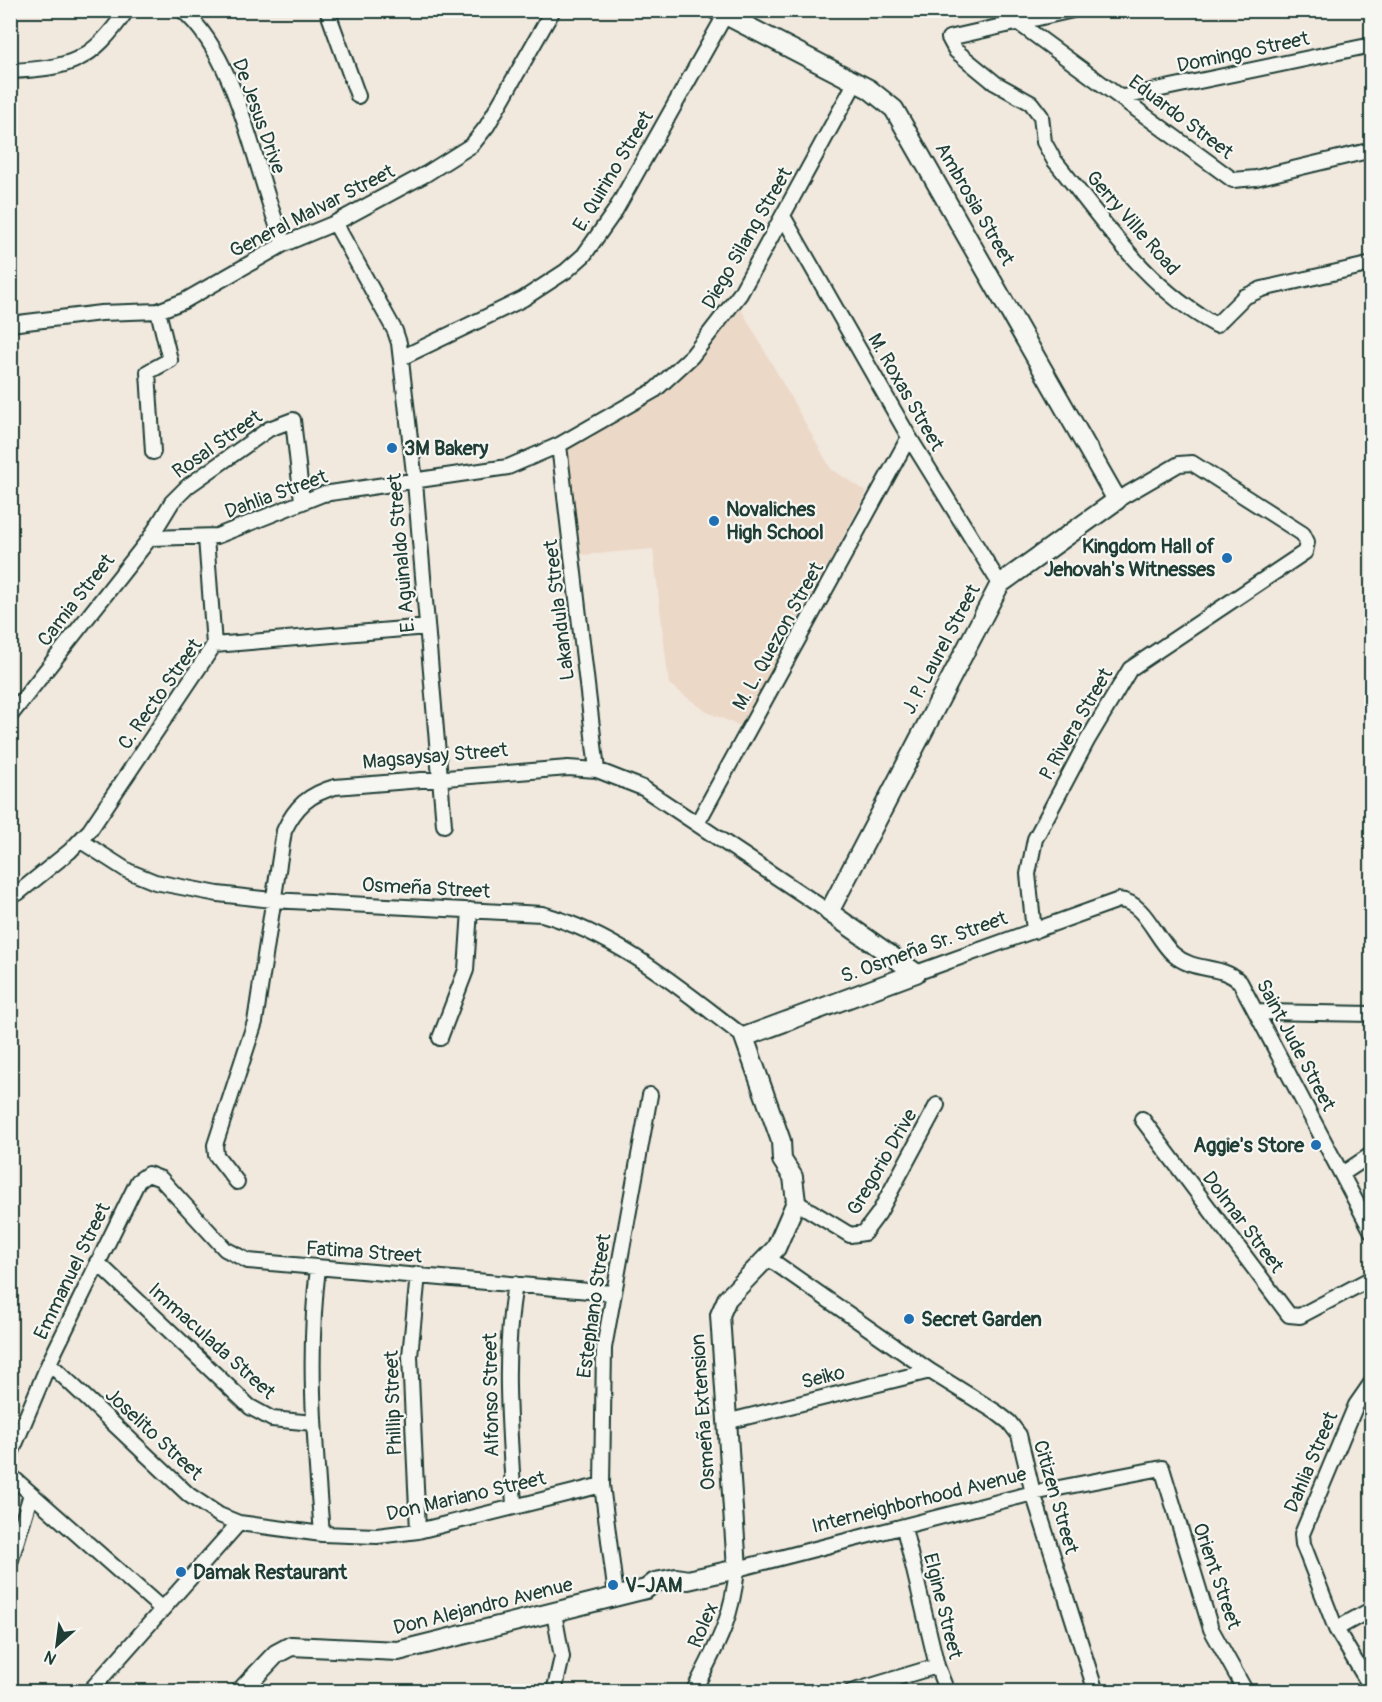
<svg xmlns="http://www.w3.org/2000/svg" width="1382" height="1702" font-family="Pangolin,sans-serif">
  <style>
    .built { fill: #ecd8c7 }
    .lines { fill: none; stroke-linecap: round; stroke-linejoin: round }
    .street-casing { stroke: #1f3d34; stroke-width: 18 }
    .secondary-casing { stroke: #1f3d34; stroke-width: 22 }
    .street { stroke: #f6f6f2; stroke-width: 14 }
    .secondary { stroke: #f6f6f2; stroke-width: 18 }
    .poi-dot { fill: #1f6fb2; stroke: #f6f6f2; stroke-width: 2 }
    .labels { text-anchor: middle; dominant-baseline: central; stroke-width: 4.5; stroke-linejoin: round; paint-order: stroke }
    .street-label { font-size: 20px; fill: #1f3d34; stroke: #f6f6f2 }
    .poi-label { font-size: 20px; font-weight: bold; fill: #1f3d34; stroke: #f6f6f2; text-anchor: start }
  </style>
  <rect width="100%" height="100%" fill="#f1e8de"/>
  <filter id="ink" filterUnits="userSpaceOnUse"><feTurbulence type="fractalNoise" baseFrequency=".0167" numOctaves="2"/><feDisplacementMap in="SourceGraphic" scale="12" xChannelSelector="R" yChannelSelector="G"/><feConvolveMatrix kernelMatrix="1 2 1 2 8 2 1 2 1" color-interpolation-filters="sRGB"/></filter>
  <g filter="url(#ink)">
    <path class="built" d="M741,309L831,469L867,492L742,727L707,712L669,684L653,549L581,555L568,448L695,361Z"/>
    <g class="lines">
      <g class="street-casing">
        <path id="street" d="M182,10C240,59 255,175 284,244
          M327,10L358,96
          M1073,10L949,38L956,51L995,83L1031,103L1041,116L1044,142L1054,160C1104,221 1146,288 1216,325L1244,297L1262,289L1372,264
          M1020,24L1233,180L1256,178L1372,150
          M10,71C71,68 91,62 127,10
          M1123,97L1372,45
          M784,218L909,437L1000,584
          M335,223L395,331L399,343L415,482L444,825
          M10,324L101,313L158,311L184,301L284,244L335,223L426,174L472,145L487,126L553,10
          M401,358L523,299L566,271L584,255L615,211L724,17
          M559,445L597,770
          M153,452L148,372L170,360L158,311
          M150,538L217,536L323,494L508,467L559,445L655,390L692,356L740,294L855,83
          M206,538L214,645
          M214,645L427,627
          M10,716L150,538L172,502L188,486L269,429L293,420L302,501
          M698,822L909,437
          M81,841L128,871L155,882L218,894L272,900L542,914C620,936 681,989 744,1037
          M18,893L70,851L90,830L214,645
          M1034,931L1028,874L1035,839L1087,741L1130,669L1305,552L1307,542L1303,534L1192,463L1179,464L1117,500
          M916,973L1119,900C1145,902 1155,938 1173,954C1194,973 1222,964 1240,982L1372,1232
          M1257,1012L1372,1014
          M440,1038L466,970L470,910
          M1142,1119L1289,1315L1300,1316L1372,1278
          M1342,1174L1372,1154
          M237,1182L216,1155L215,1145L255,1022L284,831C295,807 309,794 335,787L568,768L597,770L643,788L829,912
          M796,1202L850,1235L864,1233L879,1213L937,1105
          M768,1258L930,1371L996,1412L1009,1422L1019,1435L1033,1493L1096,1692
          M97,1262L250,1407L272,1419L313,1423
          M318,1268C307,1357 315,1445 322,1534
          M418,1274L410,1356L418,1531
          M49,1363L189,1495L219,1515L239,1523L322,1534L377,1536L418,1531L602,1485
          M1372,1382L1356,1405L1302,1534L1303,1544L1336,1629L1372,1689
          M726,1422L930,1371
          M10,1456L49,1363L138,1181L148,1174L161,1179L225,1249L248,1261L612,1293
          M10,1475L162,1609
          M514,1506C510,1430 502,1360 515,1284
          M904,1528L937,1666L947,1692
          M10,1563L31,1494
          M616,1596L602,1485L604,1348L650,1095
          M1336,1629L1372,1609
          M89,1692L239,1523
          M554,1692L562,1657L554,1613
          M693,1692C716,1647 732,1621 737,1569L1033,1493L1162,1468L1211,1629L1246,1692
          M851,1692L937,1666"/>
      </g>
      <g class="secondary-casing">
        <path id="secondary" d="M716,10L869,89L894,109L1117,500L1000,584L829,912L916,973
          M240,1692L276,1654L291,1646L398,1651L646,1589L655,1582L666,1580L676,1578L688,1580L737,1569L720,1315L727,1299L776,1248L796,1202L793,1177L782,1160L781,1141L744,1037L916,973"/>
      </g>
      <use href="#street" class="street"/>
      <use href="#secondary" class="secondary"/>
    </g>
  </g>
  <g class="poi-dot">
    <circle cx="392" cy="448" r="6"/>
    <circle cx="714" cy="521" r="6"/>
    <circle cx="1227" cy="558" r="6"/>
    <circle cx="1316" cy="1145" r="6"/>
    <circle cx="909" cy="1319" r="6"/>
    <circle cx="181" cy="1572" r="6"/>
    <circle cx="613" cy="1585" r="6"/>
  </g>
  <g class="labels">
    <g class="street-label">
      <text transform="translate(1243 52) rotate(-12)">Domingo Street</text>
      <text transform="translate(259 116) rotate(70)">De Jesus Drive</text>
      <text transform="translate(1181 117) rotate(37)">Eduardo Street</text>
      <text transform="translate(613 171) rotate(-59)">E. Quirino Street</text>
      <text transform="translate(975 204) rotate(60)">Ambrosia Street</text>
      <text transform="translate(312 211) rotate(-27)">General Malvar Street</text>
      <text transform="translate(1133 223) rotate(49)">Gerry Ville Road</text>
      <text transform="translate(747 238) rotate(-60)">Diego Silang Street</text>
      <text transform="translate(906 392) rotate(60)">M. Roxas Street</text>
      <text transform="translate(217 444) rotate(-35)">Rosal Street</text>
      <text transform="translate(276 494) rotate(-20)">Dahlia Street</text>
      <text transform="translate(401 553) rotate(-95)">E. Aguinaldo Street</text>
      <text transform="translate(76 600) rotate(-52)">Camia Street</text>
      <text transform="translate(559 610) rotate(-97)">Lakandula Street</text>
      <text transform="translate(778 636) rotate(-61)">M. L. Quezon Street</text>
      <text transform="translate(941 649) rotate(-62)">J. P. Laurel Street</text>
      <text transform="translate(160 694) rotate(-55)">C. Recto Street</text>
      <text transform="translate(1076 724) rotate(-60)">P. Rivera Street</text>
      <text transform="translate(435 756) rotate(-5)">Magsaysay Street</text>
      <text transform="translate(426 888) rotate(3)">Osmeña Street</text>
      <text transform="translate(924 947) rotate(-20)">S. Osmeña Sr. Street</text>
      <text transform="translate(1296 1045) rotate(62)">Saint Jude Street</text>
      <text transform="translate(882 1162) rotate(-60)">Gregorio Drive</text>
      <text transform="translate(1243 1222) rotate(53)">Dolmar Street</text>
      <text transform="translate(364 1252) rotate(4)">Fatima Street</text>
      <text transform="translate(72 1271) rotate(-64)">Emmanuel Street</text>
      <text transform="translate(594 1306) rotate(-82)">Estephano Street</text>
      <text transform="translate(212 1341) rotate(42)">Immaculada Street</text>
      <text transform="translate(823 1377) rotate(-14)">Seiko</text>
      <text transform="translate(491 1395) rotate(-91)">Alfonso Street</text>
      <text transform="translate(393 1403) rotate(-92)">Phillip Street</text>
      <text transform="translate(703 1412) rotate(-94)">Osmeña Extension</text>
      <text transform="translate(154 1434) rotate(43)">Joselito Street</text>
      <text transform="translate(1311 1462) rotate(-67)">Dahlia Street</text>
      <text transform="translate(466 1496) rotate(-13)">Don Mariano Street</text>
      <text transform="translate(1056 1497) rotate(74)">Citizen Street</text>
      <text transform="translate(919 1500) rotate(-14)">Interneighborhood Avenue</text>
      <text transform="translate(1217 1576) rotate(71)">Orient Street</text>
      <text transform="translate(483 1606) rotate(-14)">Don Alejandro Avenue</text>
      <text transform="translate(943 1606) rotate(76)">Elgine Street</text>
      <text transform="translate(703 1625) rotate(-67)">Rolex</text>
    </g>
    <g class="poi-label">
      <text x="404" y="448">3M Bakery</text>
      <text x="726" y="509">Novaliches<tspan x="726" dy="23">High School</tspan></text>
      <text x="1215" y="546" text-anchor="end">Kingdom Hall of<tspan x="1215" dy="23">Jehovah's Witnesses</tspan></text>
      <text x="1304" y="1145" text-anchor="end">Aggie's Store</text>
      <text x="921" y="1319">Secret Garden</text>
      <text x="193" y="1572">Damak Restaurant</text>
      <text x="625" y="1585">V-JAM</text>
    </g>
  </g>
  <rect width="1382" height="1702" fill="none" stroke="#f6f6f2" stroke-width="36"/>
  <rect x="18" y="18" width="1346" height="1666" fill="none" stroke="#1f3d34" stroke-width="2" filter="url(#ink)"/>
  <g transform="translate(57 1645) rotate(208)" stroke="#f6f6f2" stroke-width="4.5" paint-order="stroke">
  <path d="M0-4.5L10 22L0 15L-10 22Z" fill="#1f3d34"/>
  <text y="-9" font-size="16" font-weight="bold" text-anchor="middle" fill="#1f3d34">N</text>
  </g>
</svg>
